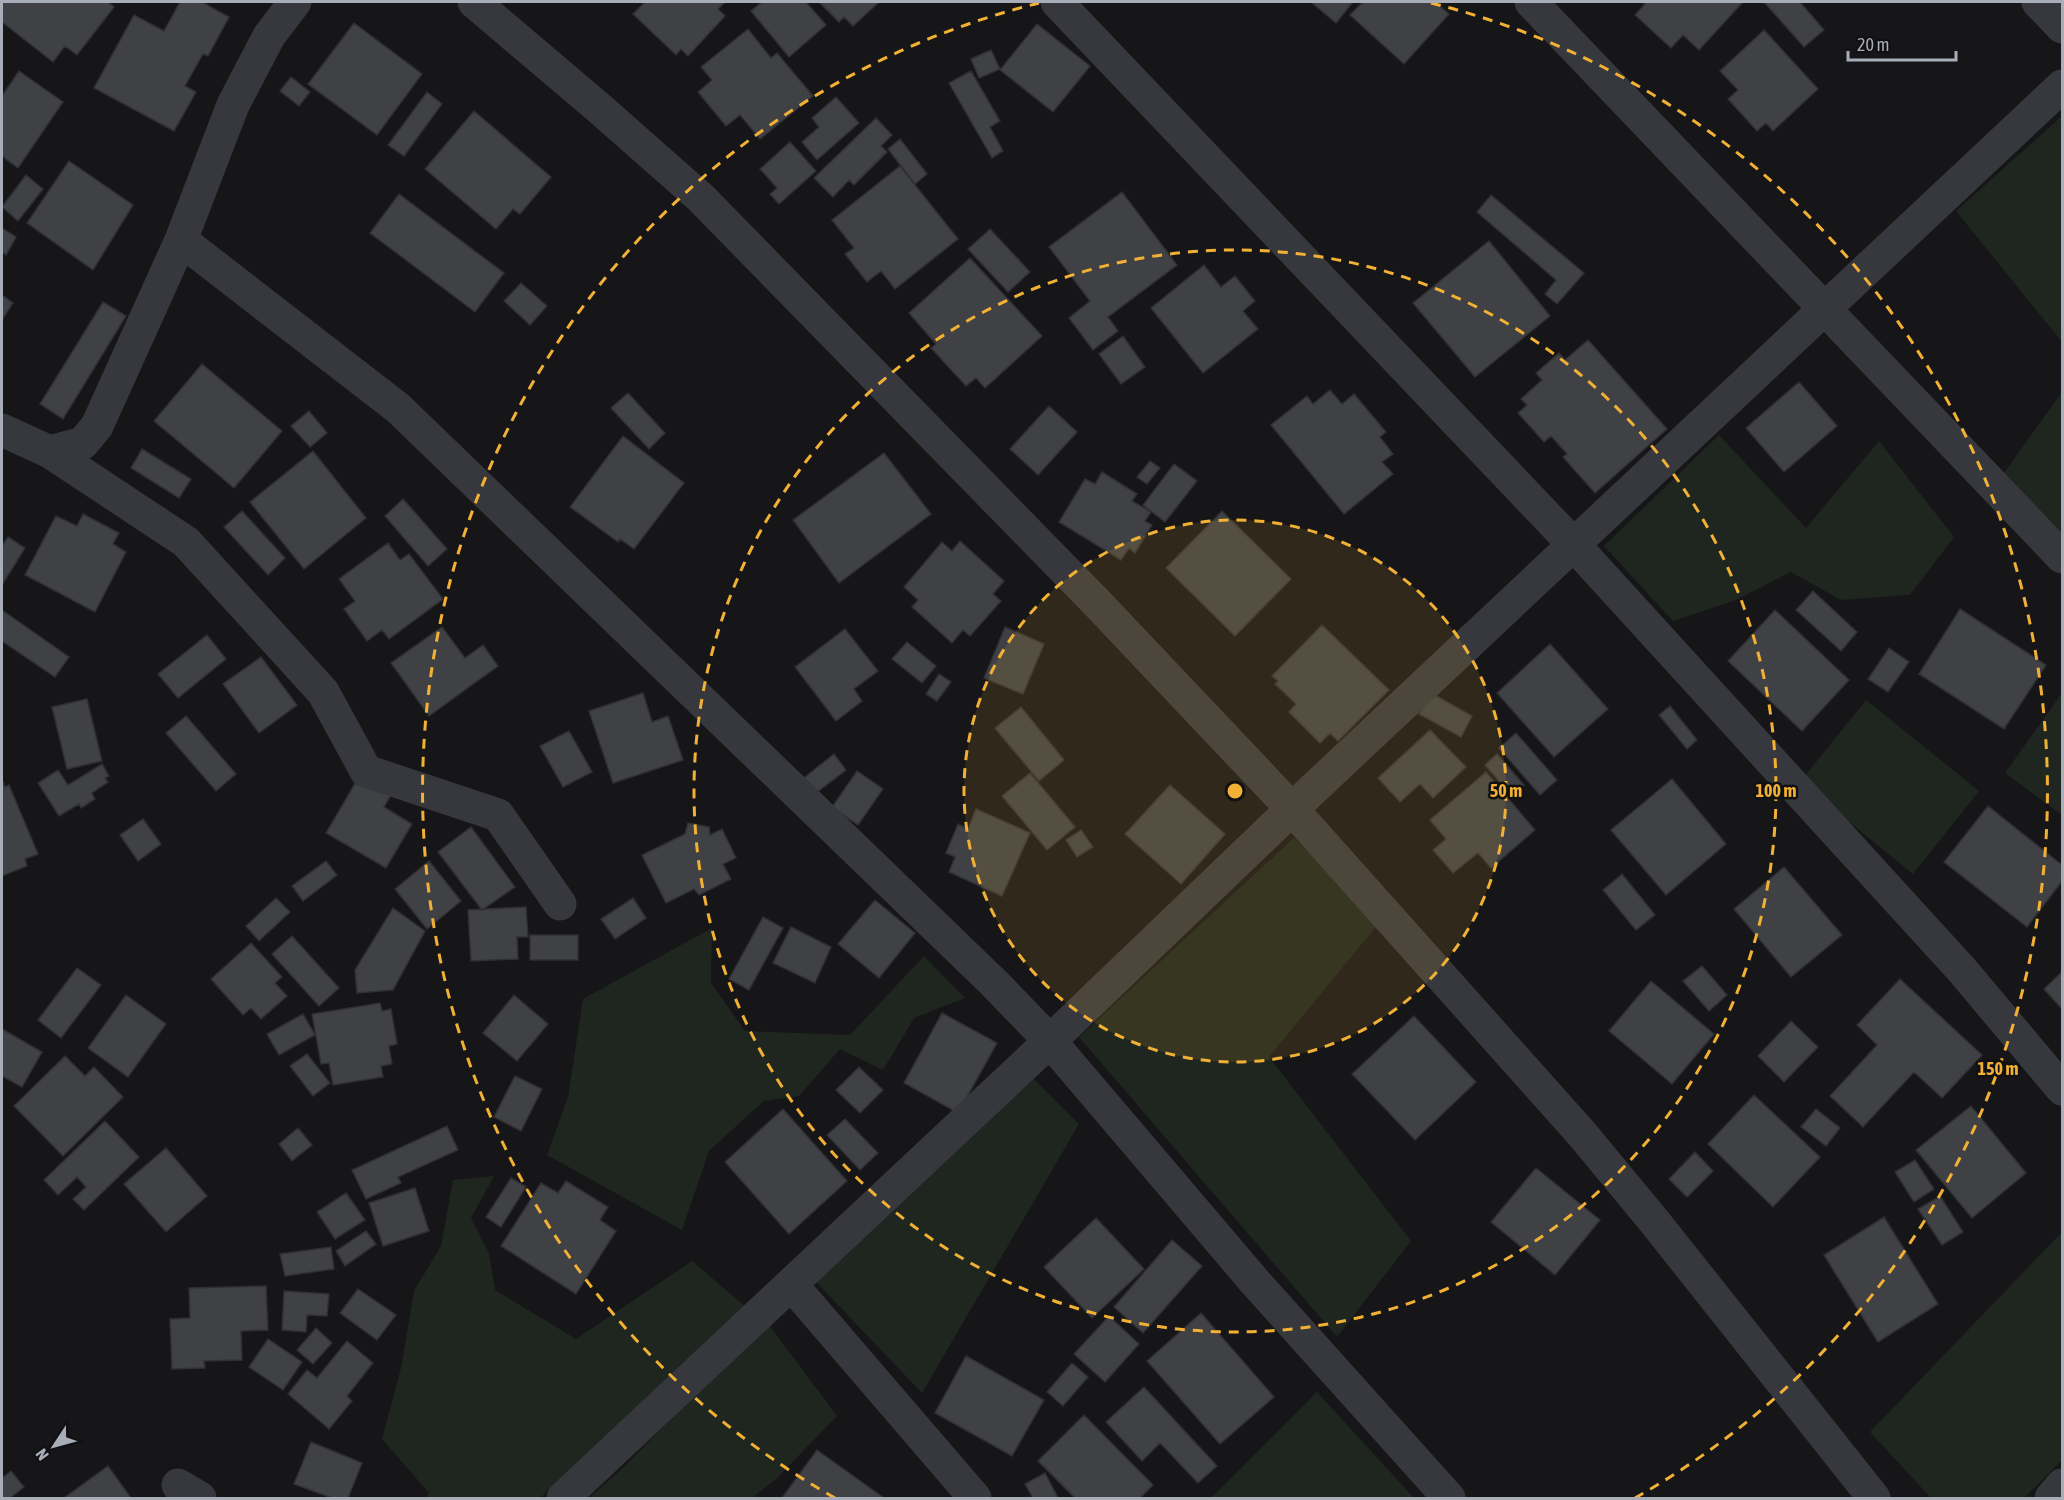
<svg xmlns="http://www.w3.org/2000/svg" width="2064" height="1500" font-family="'Asap Condensed',sans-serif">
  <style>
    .green { fill: #1e261f }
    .building { fill: #404145; stroke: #303034; stroke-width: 1.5 }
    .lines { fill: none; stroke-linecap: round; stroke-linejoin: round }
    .minor { stroke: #37383d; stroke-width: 33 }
    .ring { fill: none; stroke: #f2b134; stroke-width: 3; stroke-dasharray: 10 8 }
    .centre { fill: #f2b134; stroke: #111113; stroke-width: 3 }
    .ring-label { font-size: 18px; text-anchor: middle; font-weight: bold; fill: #f2b134; stroke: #111113; stroke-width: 5; stroke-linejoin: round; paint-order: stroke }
  </style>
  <rect width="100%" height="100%" fill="#161618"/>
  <path class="green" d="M2062,116V342L1956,211Z
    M2062,392V538L2004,473Z
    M1719,435L1806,528L1879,441L1954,537L1910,595L1841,600L1791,572L1736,600L1673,621L1604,546Z
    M2062,693V815L2005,773Z
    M1866,700L1979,791L1913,874L1800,782Z
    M1294,838L1379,923L1269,1057L1411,1241L1337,1337L1079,1037Z
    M712,928L711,983L745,1031L850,1035L924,956L965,998L914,1018L883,1070L840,1049L799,1096L764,1101L709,1151L682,1230L547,1155L568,1097L583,999Z
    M1029,1074L1079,1124L922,1393L815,1281Z
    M494,1176L471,1218L489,1253L495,1290L576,1339L692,1261L746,1307L540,1498H426L429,1493L382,1439L401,1368L414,1291L441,1246L453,1180Z
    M2062,1232V1460L2024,1498H1931L1870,1432Z
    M766,1321L837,1416L776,1479L752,1498H589L624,1467Z
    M1317,1392L1414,1498H1211Z"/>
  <path class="building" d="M2,2H108L114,7L77,55L65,46L53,62L2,22Z
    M180,2H202L229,17L208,56L203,54L185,86L196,92L174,131L94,88L134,15L164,31Z
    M645,2H725L718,9L725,16L688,56L681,49L676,55L633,14Z
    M762,2H806L826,25L789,57L751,11Z
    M819,2H879L853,26L844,17L839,22Z
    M1311,2H1353L1336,23Z
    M1363,2H1435L1449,14L1404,64L1350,15Z
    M1642,2H1743L1699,50L1683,35L1671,48L1635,15L1645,4Z
    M1764,2H1800L1824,30L1804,47Z
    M354,23L422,74L377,135L308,84Z
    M1037,24L1090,66L1053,112L1000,70Z
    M748,29L771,58L777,53L813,96L760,139L740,115L726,126L698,92L712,80L701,67Z
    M1764,30L1818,89L1773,131L1766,123L1757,131L1728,99L1738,90L1720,71Z
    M991,50L1000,69L979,78L971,59Z
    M19,71L63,102L18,168L2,156V96Z
    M971,71L1000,121L990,127L1003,151L992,158L949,83Z
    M291,77L310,92L299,106L280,91Z
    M427,92L442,104L404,156L388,145Z
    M836,97L859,123L817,160L802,142L819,127L812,118Z
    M474,111L551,177L520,214L513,209L496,229L425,169Z
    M876,118L892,135L881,146L887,152L854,185L849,180L833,197L814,178Z
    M900,139L927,174L915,184L888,149Z
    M790,142L816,171L779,204L770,194L777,188L760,169Z
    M69,161L133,205L93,270L27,223Z
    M900,166L958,239L895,289L881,271L867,282L845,254L854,248L832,220Z
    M26,175L43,189L18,221L2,207Z
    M1122,192L1177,265L1108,317L1118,331L1093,350L1069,318L1090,301L1049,247Z
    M399,194L504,273L475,312L370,233Z
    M1491,195L1584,273L1557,304L1545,294L1556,280L1477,212Z
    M2,228L16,237L6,255L2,252Z
    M990,229L1030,272L1008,292L968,249Z
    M1489,241L1550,316L1475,377L1413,303Z
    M970,258L1042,336L985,388L976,378L966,386L931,348L936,344L909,313Z
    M1204,265L1221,287L1235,276L1255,301L1243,311L1258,329L1203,373L1151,308Z
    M521,283L547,306L530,325L504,301Z
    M2,295L13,303L2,320Z
    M103,302L126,316L63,419L40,404Z
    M1123,336L1145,367L1121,384L1099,354Z
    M1588,340L1667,429L1595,493L1563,457L1567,454L1551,436L1544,442L1518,413L1527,405L1521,399L1542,380L1536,373L1559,353L1565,360Z
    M202,364L282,431L234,488L154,421Z
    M1799,382L1837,426L1784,472L1746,428Z
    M1330,390L1342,404L1354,394L1386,432L1380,437L1393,454L1382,462L1393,474L1344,514L1271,425L1307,396L1313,404Z
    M628,393L665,433L649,449L611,408Z
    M1049,406L1077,432L1038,475L1010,449Z
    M309,411L327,433L310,447L291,426Z
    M623,436L684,483L634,549L620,539L618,542L570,507Z
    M142,449L191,479L179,498L131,468Z
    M313,451L366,518L304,569L250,502Z
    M884,453L931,514L839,583L793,520Z
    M1150,461L1160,468L1147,484L1137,477Z
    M1174,464L1197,481L1165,522L1143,505Z
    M1102,472L1137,494L1132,501L1151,512L1145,521L1152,525L1135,553L1129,548L1121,560L1059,522L1085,479L1095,484Z
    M403,499L447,549L428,566L385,516Z
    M242,511L285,558L268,575L224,527Z
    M1222,511L1291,579L1235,636L1166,568Z
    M83,514L119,533L113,544L126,552L95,612L25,575L56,516L77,526Z
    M8,537L25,548L2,585V546Z
    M960,541L1004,581L993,594L1001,601L970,636L963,630L952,643L912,607L918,600L904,587L942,542L952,551Z
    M388,543L400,560L409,554L443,599L389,639L382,630L367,641L344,609L355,601L339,579Z
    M1813,591L1857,632L1841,651L1796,610Z
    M1960,609L2046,665L2004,729L1919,674Z
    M2,610L69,657L55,677L2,641Z
    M1775,610L1849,680L1802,731L1728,661Z
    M1322,625L1389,690L1338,741L1330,733L1320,743L1289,712L1296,704L1275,684L1278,681L1272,676Z
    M442,627L465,658L483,645L498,666L429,716L391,663Z
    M1005,627L1044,644L1023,694L984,678Z
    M845,629L878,671L854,689L862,701L836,721L795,667Z
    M207,635L226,659L178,698L158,674Z
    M907,642L936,666L922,683L892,659Z
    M1550,644L1608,709L1554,757L1497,693Z
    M1889,648L1909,662L1888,692L1868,679Z
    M261,657L297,705L259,733L223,684Z
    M939,674L951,682L937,701L926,694Z
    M643,693L652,722L668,716L683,760L613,783L589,711Z
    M1431,693L1472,716L1461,737L1419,714Z
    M87,699L102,761L67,769L52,707Z
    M1670,706L1697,740L1687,749L1659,715Z
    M1021,707L1064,760L1039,781L995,728Z
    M186,716L236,774L216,791L166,733Z
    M1430,730L1466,767L1433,798L1420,784L1400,802L1378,778Z
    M569,731L592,772L563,787L540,746Z
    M1516,733L1557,780L1540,795L1499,748Z
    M834,754L846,770L812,796L800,781Z
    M1497,754L1524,785L1512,796L1485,765Z
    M102,764L109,776L105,778L108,782L92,793L95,799L81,808L79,804L59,816L38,783L58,770L68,785Z
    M857,771L883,789L858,825L832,807Z
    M1486,772L1535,830L1491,868L1478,853L1453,873L1433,850L1446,839L1430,820Z
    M1030,773L1075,827L1047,850L1002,796Z
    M360,775L392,793L384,807L412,824L386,868L326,833Z
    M2,779L5,787L9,785L38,854L25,859L27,866L2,876Z
    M1672,779L1726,844L1666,895L1611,830Z
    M1170,785L1225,834L1181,884L1125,834Z
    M1988,806L2062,865V881L2027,927L1944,862Z
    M976,809L1030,833L1002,896L949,872L955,857L946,853L958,824L968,829Z
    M143,819L161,844L138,861L120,835Z
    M688,823L709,827L710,835L722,829L736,858L723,864L731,879L699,895L694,889L666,903L642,855L685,834Z
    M471,827L515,887L482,910L438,852Z
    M1081,830L1093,847L1077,857L1066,840Z
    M326,861L337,875L303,901L292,886Z
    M429,861L461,901L427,929L395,889Z
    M1784,867L1842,935L1791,977L1734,909Z
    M1622,874L1655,915L1636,930L1603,890Z
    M276,898L290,912L259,941L246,926Z
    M633,898L646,918L615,939L601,919Z
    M875,900L915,933L879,978L838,944Z
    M526,907L528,937H517L518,959L471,961L468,910Z
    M393,908L425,931L393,990L357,993L355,970Z
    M763,917L783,928L749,990L729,979Z
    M791,927L831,947L815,983L773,963Z
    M530,935H578V960H530Z
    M292,936L339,988L319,1006L272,954Z
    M251,943L282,977L275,983L287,996L261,1019L251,1008L243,1015L211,979Z
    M1702,966L1727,995L1709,1011L1683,981Z
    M77,968L101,985L61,1038L38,1020Z
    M2062,972V1009L2044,989Z
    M1900,979L1982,1055L1942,1098L1914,1072L1863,1127L1830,1096L1877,1045L1857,1025Z
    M1651,981L1714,1034L1672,1084L1609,1031Z
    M126,995L166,1024L128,1077L88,1048Z
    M514,995L548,1024L517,1061L483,1033Z
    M380,1003L382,1011L391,1009L397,1044L389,1046L392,1064L381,1066L383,1077L333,1085L329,1063L321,1064L312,1014Z
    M942,1013L997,1043L958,1113L904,1083Z
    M303,1014L315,1035L279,1055L267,1034Z
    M1414,1016L1476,1082L1415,1140L1352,1074Z
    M1791,1021L1818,1047L1784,1082L1758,1056Z
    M2,1029L42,1052L22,1087L2,1076Z
    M307,1054L330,1083L313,1096L290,1066Z
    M65,1056L85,1076L94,1067L123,1097L63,1156L14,1106Z
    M859,1067L883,1090L860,1113L836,1090Z
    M515,1076L542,1089L521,1131L494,1117Z
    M1754,1095L1820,1157L1773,1207L1708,1144Z
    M1971,1106L2026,1173L1972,1218L1916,1150Z
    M783,1109L847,1181L789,1234L725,1162Z
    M1816,1109L1840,1128L1826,1146L1801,1127Z
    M845,1119L878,1153L860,1170L827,1135Z
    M105,1121L139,1157L84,1210L73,1199L86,1187L77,1177L58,1195L44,1180Z
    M447,1126L458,1150L398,1177L401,1183L366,1199L352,1170Z
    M298,1128L312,1145L292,1161L279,1144Z
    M166,1148L207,1196L166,1232L124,1184Z
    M1695,1152L1713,1171L1687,1197L1669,1179Z
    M1915,1160L1934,1189L1914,1202L1895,1172Z
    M1536,1168L1600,1220L1555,1275L1491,1222Z
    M511,1178L526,1187L501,1227L486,1217Z
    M566,1181L608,1207L600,1220L616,1231L576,1294L501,1246L541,1183L558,1193Z
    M415,1188L429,1231L383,1246L369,1203Z
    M346,1193L365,1220L335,1239L317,1212Z
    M1940,1196L1963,1232L1942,1245L1918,1209Z
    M1884,1217L1938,1304L1878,1342L1824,1255Z
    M1096,1218L1144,1269L1092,1318L1044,1267Z
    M366,1231L376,1244L345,1266L336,1251Z
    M1172,1240L1202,1266L1143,1333L1114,1307Z
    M331,1247L334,1269L285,1276L280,1254Z
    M266,1286L268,1330L241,1331L242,1360L204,1361L205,1368L172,1369L170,1319L190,1318L189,1288Z
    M358,1289L396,1315L377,1340L340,1313Z
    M284,1291L329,1294L327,1316L307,1315L306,1332L282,1330Z
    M1201,1313L1274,1397L1220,1444L1147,1361Z
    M1109,1316L1139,1344L1105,1382L1074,1354Z
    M316,1328L332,1343L313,1364L297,1350Z
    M268,1339L302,1362L283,1390L249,1367Z
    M347,1341L373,1363L347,1396L352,1401L329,1429L288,1394L307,1370L317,1378Z
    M966,1356L1044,1400L1012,1456L935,1413Z
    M1072,1363L1088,1377L1063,1406L1047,1392Z
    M1144,1387L1217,1466L1198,1483L1160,1443L1142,1461L1106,1422Z
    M1084,1415L1153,1485L1140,1498H1075L1038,1461Z
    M311,1442L362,1463L348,1498H332L294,1484Z
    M817,1450L884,1498H782Z
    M108,1466L131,1498H64Z
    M11,1471L24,1487L10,1498H2V1478Z
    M1045,1473L1058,1498H1033L1025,1484Z"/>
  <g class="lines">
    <path class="minor" d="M474,2L599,108L701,198L1098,604L1292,809L1582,1134L1654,1221L1874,1498
      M1057,2L1575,546L1962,970L2062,1089
      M1531,2L2062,557
      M2038,2L2062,27
      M181,240L398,408L994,983L1050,1041L1255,1282L1449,1498
      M2,430L50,452L83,443L97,426L181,240L233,105L269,36L295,2
      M50,452L186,542L323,692L366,771L498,815L560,904
      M791,1284L975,1498
      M178,1485L200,1498
      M563,1498L1050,1041L1292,809L2062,86
      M2051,1498L2062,1485"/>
  </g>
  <circle cx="1235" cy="791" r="271" fill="#f2b134" fill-opacity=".12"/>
  <g class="ring">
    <circle cx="1235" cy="791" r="271"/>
    <circle cx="1235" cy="791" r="541"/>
    <path d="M835 1498A812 812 0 0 1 1039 3M1431 3A812 812 0 0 1 1635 1498"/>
  </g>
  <circle cx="1235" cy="791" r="9" class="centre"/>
  <g class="ring-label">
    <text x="1506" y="797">50 m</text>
    <text x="1776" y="797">100 m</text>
    <text x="1998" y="1075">150 m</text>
  </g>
  <rect width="2064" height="1500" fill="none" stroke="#a8adb8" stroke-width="6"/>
  <g transform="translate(54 1446) rotate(234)" stroke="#111113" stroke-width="4.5" paint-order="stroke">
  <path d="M0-4.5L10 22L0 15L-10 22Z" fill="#a8adb8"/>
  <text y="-9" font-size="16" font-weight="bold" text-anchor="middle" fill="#a8adb8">N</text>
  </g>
  <path d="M1848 51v9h108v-9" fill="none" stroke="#a8adb8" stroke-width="3"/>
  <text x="1857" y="51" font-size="18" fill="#a8adb8" stroke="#111113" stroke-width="4.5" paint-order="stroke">20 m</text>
</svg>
